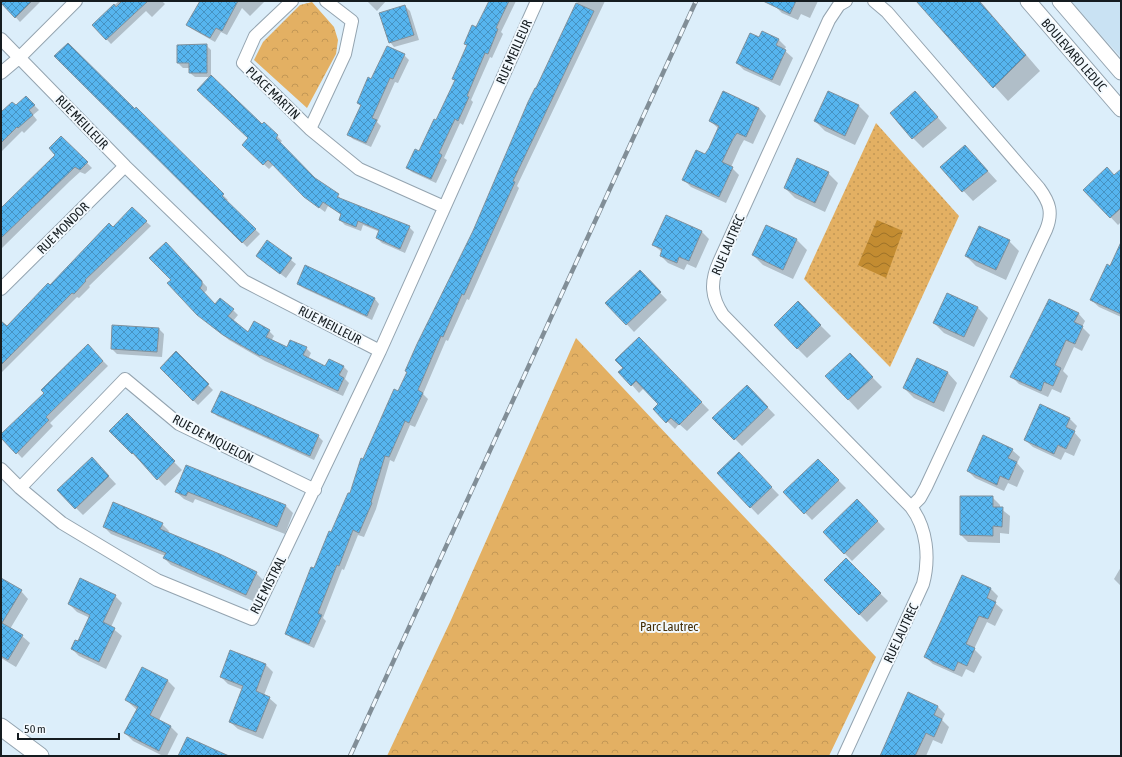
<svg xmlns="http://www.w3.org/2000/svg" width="1122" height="757" font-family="'Asap Condensed',sans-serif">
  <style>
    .built { fill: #c9e2f3 }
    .grass { fill: url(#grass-dots) }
    .forest { fill: url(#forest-crowns) }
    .water { fill: url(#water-waves) }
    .shadow { fill: #0003 }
    .building { fill: url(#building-cross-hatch); stroke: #81919c }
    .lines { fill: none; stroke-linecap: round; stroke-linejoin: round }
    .minor-casing { stroke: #94a4b0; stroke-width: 14 }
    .tertiary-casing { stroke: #94a4b0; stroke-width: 17 }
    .secondary-casing { stroke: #94a4b0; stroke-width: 19 }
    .minor { stroke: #fff; stroke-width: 12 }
    .tertiary { stroke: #fff; stroke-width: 15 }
    .secondary { stroke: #fff; stroke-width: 17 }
    .rail-casing { stroke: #818e97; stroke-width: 4.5 }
    .rail { stroke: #f2f9fe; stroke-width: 3; stroke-dasharray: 9; stroke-linecap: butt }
    .labels { text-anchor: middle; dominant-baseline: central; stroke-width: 4; stroke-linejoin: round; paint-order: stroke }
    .street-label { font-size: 13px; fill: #151c20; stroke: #f2f9fe }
    .park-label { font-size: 13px; fill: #452f08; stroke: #f2f9fe }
  </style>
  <defs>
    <pattern id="grass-dots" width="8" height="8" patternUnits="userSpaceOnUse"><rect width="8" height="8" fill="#e3b063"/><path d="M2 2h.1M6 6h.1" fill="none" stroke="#c29756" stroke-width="1.8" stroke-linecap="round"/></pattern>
    <pattern id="forest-crowns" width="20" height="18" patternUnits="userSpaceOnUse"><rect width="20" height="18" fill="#e3b063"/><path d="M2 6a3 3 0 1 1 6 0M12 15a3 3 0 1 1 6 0" fill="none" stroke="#c29756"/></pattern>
    <pattern id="water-waves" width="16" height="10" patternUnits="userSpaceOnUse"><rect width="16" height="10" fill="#c38c31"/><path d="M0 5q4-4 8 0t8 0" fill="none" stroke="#9d7229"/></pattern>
    <pattern id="building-cross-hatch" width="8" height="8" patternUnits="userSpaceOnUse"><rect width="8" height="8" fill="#56b5ef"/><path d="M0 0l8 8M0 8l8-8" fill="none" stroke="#4692c1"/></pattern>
  </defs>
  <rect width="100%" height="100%" fill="#dceefa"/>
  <path class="built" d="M1071,1H1121V57L1098,32Z"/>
  <path class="grass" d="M876,123L959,216L890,367L804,279Z"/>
  <path class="forest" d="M312,2L334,27L338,40L336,54L307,108L254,60L263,42L300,5Z
    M576,338L876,657L829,756H387L451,620Z"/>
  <path class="water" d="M877,220L903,231L886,278L858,265Z"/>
  <path class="shadow" d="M1,1H41L20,22Z
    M119,1H162L165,4L152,17L146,11L111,44L93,25Z
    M201,1H265L250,16L242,8L227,35L221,32L215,42L192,29L188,25Z
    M367,1H386L377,11Z
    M490,1H516L501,32L503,34L492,58L490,57L471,100L473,102L463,125L460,123L444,158L447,160L436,183L412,172L407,168L420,153L437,121L456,81L453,79L468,46L465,43L476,28Z
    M578,1H605L517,186L519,188L469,300L467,299L448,341L446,340L423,394L428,399L415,427L410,425L394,462L390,460L376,509L364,537L358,535L344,570L342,569L323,618L326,621L314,648L291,638L286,633L314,570L350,495L364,460L399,392Z
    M774,1H818L810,18L801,14L798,20L782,13L775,6Z
    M917,1H980L1040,71L1008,101Z
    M405,6L410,11L419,40L394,47L390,42Z
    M759,39H778L786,47L784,50L793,58L780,86L744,70L737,63Z
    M206,45L211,50V76L262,125L264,123L282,141L280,143L315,179L338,195L342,201L409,227L414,232L405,253L382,243L377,238L380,232L363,225L361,231L345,225L340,220L342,215L328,206L325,212L310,201L274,164L269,169L248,150L249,138L210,77H195L190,73V68H183L178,63Z
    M404,55L409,60L398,83L395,82L377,122L381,126L371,147L353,139L349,135L362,107L358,103L372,80Z
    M828,92L859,106L869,116L855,145L825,131L815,121Z
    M26,97L39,110L33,115L37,120L24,133L22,131L1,152V114L16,106Z
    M925,103L947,128L923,148L913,138Z
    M759,108L766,116L753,144L744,140L740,147L731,167L739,175L726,203L691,187L684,180L706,155L719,129L710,121Z
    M136,109L228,200L226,201L260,234L247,247L148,146L135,110Z
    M61,137L92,168L85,174L80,172L70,181L1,249V209L57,155Z
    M965,146L997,181L973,201L941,167Z
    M1121,171V222L1118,225L1085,190L1115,176Z
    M828,173L838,183L825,212L795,198L785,188Z
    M132,209L151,226L89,286L90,287L79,298L77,297L1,373V333L113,228Z
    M666,216L702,232L709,239L696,268L687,264L684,270L668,263L661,256L662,252L653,245Z
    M767,226L797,240L807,250L793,279L763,265L753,255Z
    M1009,241L1019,251L1006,280L976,266L966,256Z
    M268,242L296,264L286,278L262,260Z
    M1121,244V317L1099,307L1091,300L1110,267Z
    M170,248L207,287V290L204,293L216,306L220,300L233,310L238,315L233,321L248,334L269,331L274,336L271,341L288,348H306L311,353L308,359L326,367L343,366L348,371L345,379L349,383L343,396L265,361L229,340L203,319L172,280Z
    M640,272L667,300L634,332L607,303Z
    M298,283L375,299L379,304L372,320L303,288Z
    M948,294L978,308L988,318L974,347L944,333L934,323Z
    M808,313L831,336L807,358L797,348Z
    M1078,313L1085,321L1082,327L1090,335L1082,351L1074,347L1063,371L1068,376L1061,393L1052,389L1048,397L1019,384L1012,377Z
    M159,329L164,334L162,357L117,354L112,349Z
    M639,338L709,410L687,431L679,424L675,429L655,409L660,404L644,388L639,393L632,385L624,368Z
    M88,346L108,366L50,423L53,426L22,458L1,436L45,393Z
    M176,353L213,390L198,405L161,368Z
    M918,359L948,373L957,383L944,412L914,398L904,388Z
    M859,364L882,387L858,410L826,376Z
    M747,386L775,415L742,446L714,418Z
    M213,412L318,436L323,441L314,460L217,416Z
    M127,415L182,470L165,486L110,431Z
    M1069,418L1077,426L1074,432L1081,440L1074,456L1065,452L1061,460L1033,447L1025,440Z
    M1012,450L1020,457L1017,463L1024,471L1017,487L1008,483L1004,491L975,478L968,471Z
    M739,454L779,495L758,515L718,473Z
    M92,458L116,484L83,515L58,490Z
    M818,460L846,488L812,520L785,492Z
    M187,466L286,506L293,513L285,534L195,499L193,503L184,499L176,492Z
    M992,497L1000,505V508L1010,516L1009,534L1000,533V543L968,542L961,535Z
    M857,500L885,529L852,561L824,532Z
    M162,524L169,531L168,533L256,573L263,580L253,601L171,565L164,558L165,556L111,534L104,527Z
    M846,560L888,601L867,622L825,580Z
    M1121,567V586L1114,579Z
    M962,576L991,589L998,596L995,603L1003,610L995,626L987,622L974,649L982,657L974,673L966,669L962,677L933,664L925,657Z
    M1,579L21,591L28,599L10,629L22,636L30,643L16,667L1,658Z
    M115,596L122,603L111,627L122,636L106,669L79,656L72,649L78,642L90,618L77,612L69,604Z
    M231,651L266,665L273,672L264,695L269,698L277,705L263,739L238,729L230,722L243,690L228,684L221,677Z
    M142,668L168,681L175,688L159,720L171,727L178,734L167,756H163L133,741L125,733L137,710L126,700Z
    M937,706L945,714L942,720L949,727L942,744L933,740L926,756H881Z"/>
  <path class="building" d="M1,1H32L15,18L1,3Z
    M122,1H148L106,40L92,25L114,4L116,7Z
    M200,1H238L222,31L216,28L210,38L186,25Z
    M489,1H509L496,28L498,29L488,54L485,53L467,96L469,97L458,121L455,119L439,153L442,155L431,179L406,168L415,149L419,151L434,119L436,120L455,80L452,79L467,45L464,44L472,25L476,27Z
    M763,1H796L790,14Z
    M916,1H979L1026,55L993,88Z
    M576,3L594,11L513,181L515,182L464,295L462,294L443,337L441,336L418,390L423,393L409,423L405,421L389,457L385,456L371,502L372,503L359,533L353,530L339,566L337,565L318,613L322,615L309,644L285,634L311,567L314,568L329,531L331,532L348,493H350L361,458L363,459L394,389L398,391L407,372L405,371L417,344L473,231L528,102L535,88H536Z
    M405,5L414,35L389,43L379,13Z
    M762,31L779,39L776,45L786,50L772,80L736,63L750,33L759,37Z
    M68,43L135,109L136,107L224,194L222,196L256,229L242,243L54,56Z
    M207,44V73H189V63H177V45Z
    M387,46L405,54L393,79L390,78L372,118L377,120L366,143L347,135L361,105L357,103L368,77L371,79Z
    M211,75L262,124L264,122L278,135L276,138L315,178L339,194L337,197L410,226L400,249L376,238L379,230L358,221L356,227L339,220L341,214L323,202L319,208L304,197L268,160L263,165L242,145L248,138L197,90Z
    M723,91L759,108L746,137L737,133L733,139L722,162L733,167L719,197L682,180L696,150L705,154L709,148L719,126L709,121Z
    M828,91L859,105L845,136L814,121Z
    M915,91L938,117L912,139L890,113Z
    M26,96L35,105L29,110L33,115L18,128L17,127L1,143V112L12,102L16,105Z
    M61,136L88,162L80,170L75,167L1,238V208L55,155L49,148Z
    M965,145L988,171L962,192L940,167Z
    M797,158L829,172L815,203L784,188Z
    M1107,167L1114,175L1121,169V208L1110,218L1083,190Z
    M132,207L147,221L85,280L86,281L74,294L72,293L1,365V321L7,326L48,283L50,285L109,223L113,227Z
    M666,215L702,231L689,261L679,257L677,263L660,256L662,249L652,245Z
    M766,225L797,239L783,270L752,255Z
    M979,226L1010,240L996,270L965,256Z
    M267,240L292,258L280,274L256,256Z
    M166,242L202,281V285L200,288L215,304L220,298L234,309L228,316L248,332L254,321L270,330L266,337L287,347L290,340L307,347L303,355L325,366L329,359L344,366L339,375L344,378L338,391L261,355L260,356L223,335L197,315L167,283L171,280L149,258Z
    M1121,242V314L1090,300L1107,264L1110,266Z
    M305,265L375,298L367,316L297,284Z
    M640,270L661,292L626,325L605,303Z
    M947,293L978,307L964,337L933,323Z
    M1049,299L1079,313L1074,322L1083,326L1075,344L1066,340L1055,365L1061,368L1053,386L1044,382L1041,391L1010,377Z
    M798,301L821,325L797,349L774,325Z
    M112,325L159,328L157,352L111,349Z
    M639,337L702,402L679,425L671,418L666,423L653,409L658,404L636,381L631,386L618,372L623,368L615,360Z
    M88,344L103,361L46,417L49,420L16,454L1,438V434L44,393L41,390Z
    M176,351L209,384L193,401L160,368Z
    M850,353L873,377L848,400L825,376Z
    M917,358L948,372L934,403L903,388Z
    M747,385L768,407L734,440L712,418Z
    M221,391L319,435L310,456L211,412Z
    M1040,404L1070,418L1066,427L1075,431L1066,449L1058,445L1054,454L1024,440Z
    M127,413L175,461L157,480L133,453L132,454L109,431Z
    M983,435L1013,449L1008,458L1017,462L1009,480L1000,476L997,485L967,471Z
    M739,452L772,487L750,508L717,473Z
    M92,457L109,476L75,509L57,490Z
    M818,459L839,480L804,514L783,492Z
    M186,465L286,505L277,527L188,492L186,496L175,492Z
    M960,496H993V507H1003L1002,527L993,526V536L960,535Z
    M857,499L878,521L844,554L823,532Z
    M113,502L163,523L160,529L222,555L257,572L246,595L163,558L166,553L103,527Z
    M846,558L881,593L859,615L824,580Z
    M962,575L991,588L987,598L996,602L988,619L979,616L966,644L975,648L967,666L958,662L954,671L924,657Z
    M1,578L22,590L2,623L23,635L8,660L1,656Z
    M80,578L116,595L103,622L115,628L99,662L71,649L75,640L78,641L90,615L68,604Z
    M230,650L266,664L256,691L270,697L256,732L229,722L243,686L220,677Z
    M142,667L168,680L150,715L171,726L159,751L124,733L138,707L125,700Z
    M908,692L938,706L934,715L942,719L934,737L926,733L915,756H880Z
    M187,737L229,756H178Z"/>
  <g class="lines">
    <g class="minor-casing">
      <path id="minor" d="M292,1L255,36L243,63L310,129L359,169L444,207
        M874,1L887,12L1039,188C1050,203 1053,213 1046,230L926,487L920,498L911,507
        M1,39L125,166L244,281L380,351L537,1
        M1,73L20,57L76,1
        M310,129L345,54L352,21L326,1
        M1,289L125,166
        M1,469L20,488L62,523L157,580L252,619L380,351
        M20,488L125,379L179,424L315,490
        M844,756L923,584C930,558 927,528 911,507L723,315C711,297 710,282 719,262L829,20L839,5L846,1"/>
    </g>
    <g class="tertiary-casing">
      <path id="tertiary" d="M1028,1L1121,109
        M1060,1L1121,72"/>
    </g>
    <g class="secondary-casing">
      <path id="secondary" d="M1,727L40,756"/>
    </g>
    <use href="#minor" class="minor"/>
    <use href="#tertiary" class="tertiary"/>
    <use href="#secondary" class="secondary"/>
    <g class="rail-casing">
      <path id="rail" d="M350,756L696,1"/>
    </g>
    <use href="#rail" class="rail"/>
  </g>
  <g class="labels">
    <g class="street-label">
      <text transform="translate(514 52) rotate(-66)">RUE MEILLEUR</text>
      <text transform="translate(1074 55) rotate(49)">BOULEVARD LEDUC</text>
      <text transform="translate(273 93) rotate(44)">PLACE MARTIN</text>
      <text transform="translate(82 122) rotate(46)">RUE MEILLEUR</text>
      <text transform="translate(63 228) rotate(-45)">RUE MONDOR</text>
      <text transform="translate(728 245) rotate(-67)">RUE LAUTREC</text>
      <text transform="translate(330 325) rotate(27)">RUE MEILLEUR</text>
      <text transform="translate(213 439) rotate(28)">RUE DE MIQUELON</text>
      <text transform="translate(268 585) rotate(-63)">RUE MISTRAL</text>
      <text transform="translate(901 633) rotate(-65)">RUE LAUTREC</text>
    </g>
    <g class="park-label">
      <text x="669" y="626">Parc Lautrec</text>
    </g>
  </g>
  <rect width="1122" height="757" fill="none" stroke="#151c20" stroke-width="4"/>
  <path d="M18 733v6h101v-6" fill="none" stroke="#151c20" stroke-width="2"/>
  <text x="24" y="733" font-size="12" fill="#151c20" stroke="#f2f9fe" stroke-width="3" paint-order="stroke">50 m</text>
</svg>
